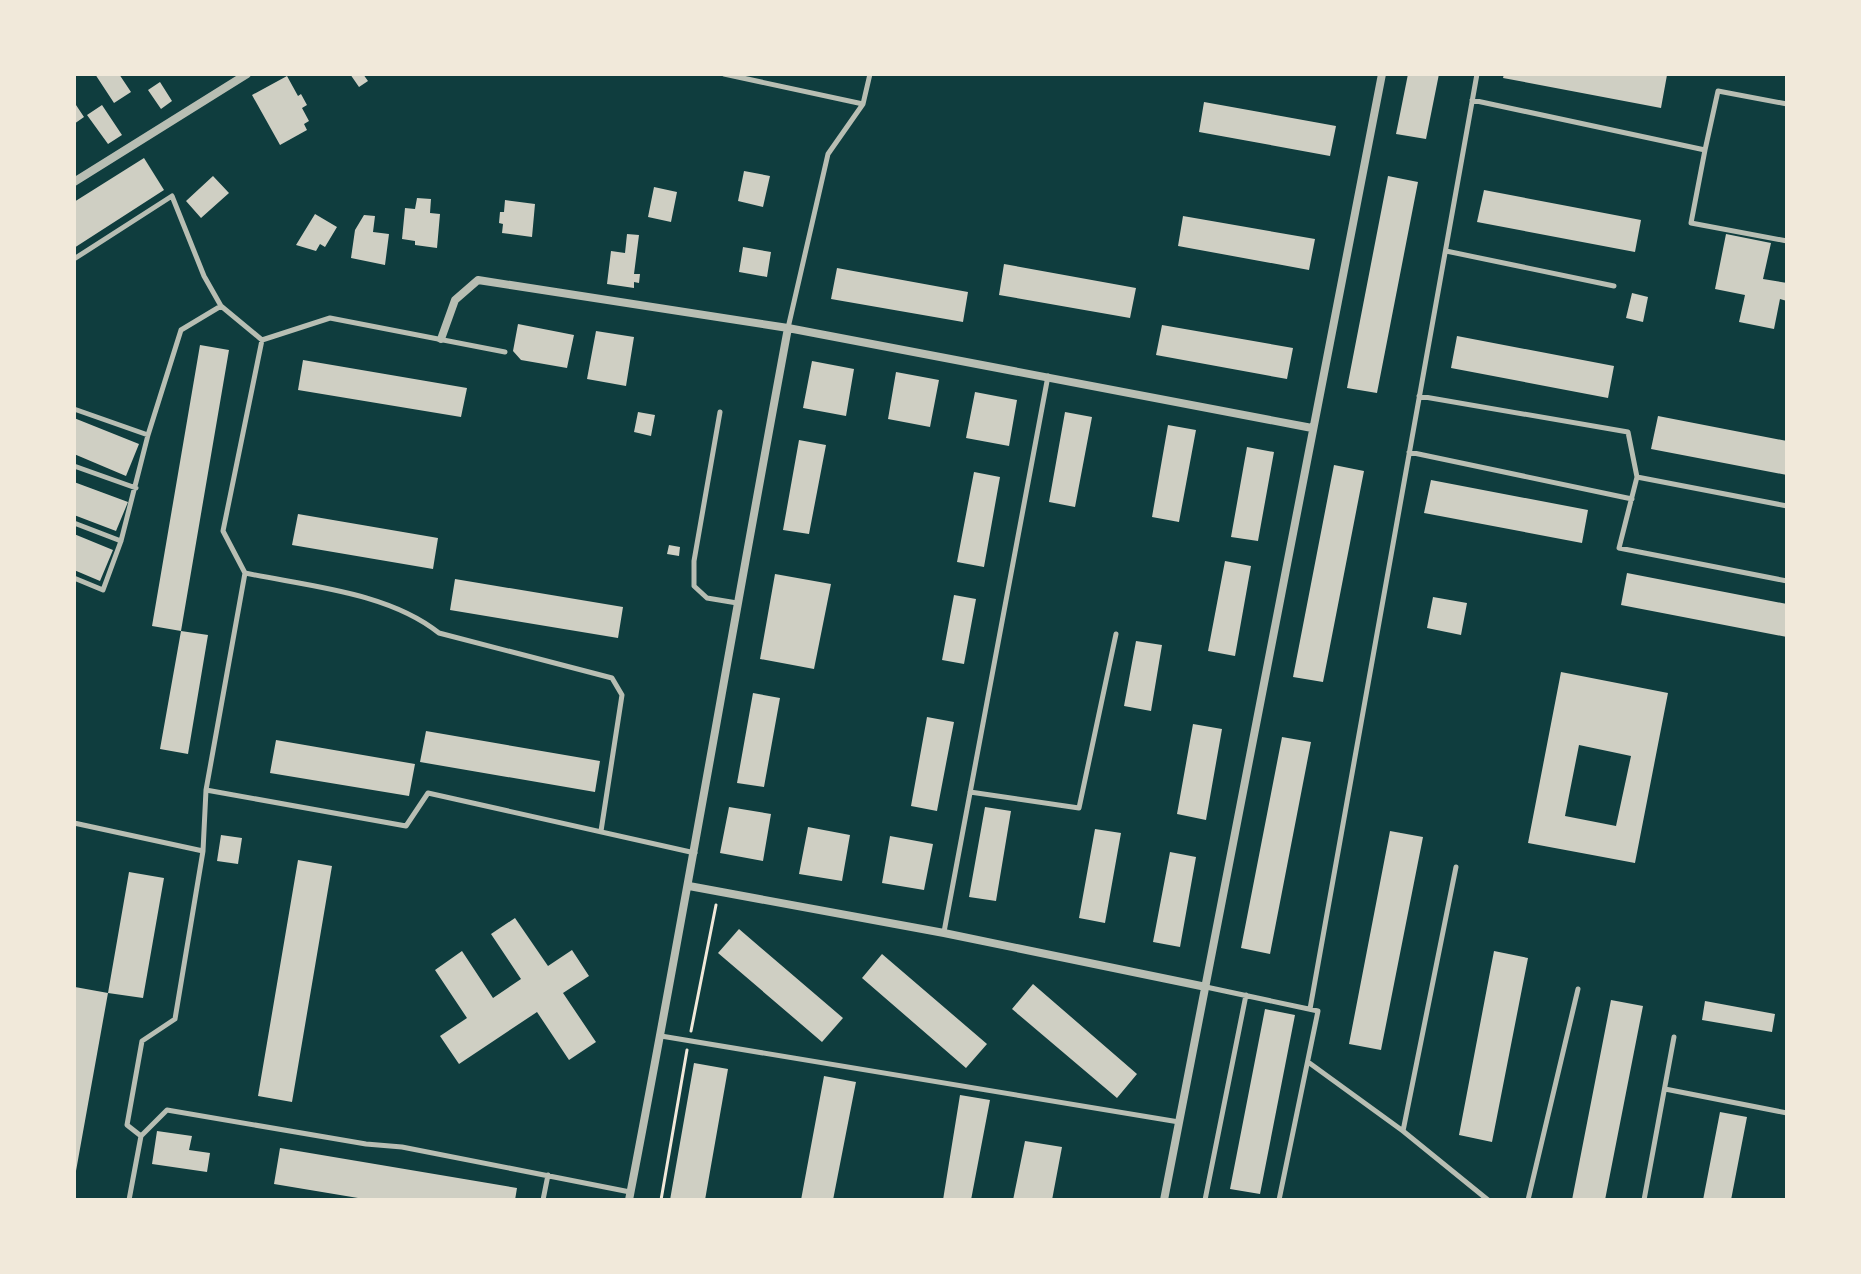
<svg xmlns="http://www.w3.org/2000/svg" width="1861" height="1274" font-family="'Times New Roman',serif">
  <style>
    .building { fill: #cfcfc3; fill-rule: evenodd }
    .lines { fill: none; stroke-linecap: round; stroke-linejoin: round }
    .path { stroke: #f1e9da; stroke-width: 3 }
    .service { stroke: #b8beb3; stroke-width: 5 }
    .minor { stroke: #b8beb3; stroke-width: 8 }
  </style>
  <rect width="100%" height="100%" fill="#0f3d3e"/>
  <path class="building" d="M95,74H119L131,92L114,103Z
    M350,74H363L368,81L359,87Z
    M1408,74H1439L1426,139L1396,134Z
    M1504,74H1660L1667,75L1661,108L1503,78Z
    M287,76L298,96L301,94L307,105L302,108L309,121L304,124L307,130L280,145L252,95Z
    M160,82L172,101L161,109L148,90Z
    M74,102L84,117L74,124Z
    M1204,102L1336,126L1330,156L1199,132Z
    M102,105L122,135L108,144L87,115Z
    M144,158L164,190L74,248V202Z
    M744,171L770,176L763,207L738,201Z
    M213,176L229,193L201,218L186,201Z
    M1388,176L1418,182L1377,393L1347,388Z
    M654,187L677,192L671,222L648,217Z
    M1484,190L1641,220L1635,252L1477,222Z
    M417,198L431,199L430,213L440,214L437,248L415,245V241L402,239L405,208L415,209Z
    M505,200L535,204L532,237L502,233L503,224L499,223L500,212H504Z
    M315,214L337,227L325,247L320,244L316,251L296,245Z
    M364,215L375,216L373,232L389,234L385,265L351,258L355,230Z
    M1183,216L1315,239L1309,270L1178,246Z
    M627,234L639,235L634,274H640L639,283L634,282V288L607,284L611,251L625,253Z
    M1726,234L1771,243L1763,279L1787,283V301L1780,299L1774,329L1739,322L1745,295L1715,289Z
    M743,247L771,252L767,277L739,272Z
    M1004,264L1136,288L1130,318L999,295Z
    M837,268L968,292L963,322L831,299Z
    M1632,293L1648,297L1643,322L1626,318Z
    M518,324L574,335L567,368L521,360L513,351Z
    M1162,325L1293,348L1287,379L1156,355Z
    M596,331L634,337L626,386L587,379Z
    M1457,336L1614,366L1608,398L1451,368Z
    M200,345L229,350L181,631L152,626Z
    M303,360L467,388L461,417L298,390Z
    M812,361L854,369L846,416L803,408Z
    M896,372L939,380L930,427L888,419Z
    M975,392L1017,400L1009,446L966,438Z
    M638,412L655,415L651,436L634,432Z
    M1065,412L1092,417L1075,507L1049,502Z
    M1658,416L1787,441V475L1651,449Z
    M74,418L139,444L126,476L74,454Z
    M1168,425L1196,430L1179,522L1152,517Z
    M799,440L826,445L809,534L783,530Z
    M1247,447L1274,452L1258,541L1231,537Z
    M1334,465L1364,471L1323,682L1293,677Z
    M974,472L1000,477L984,567L957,562Z
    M1431,480L1588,510L1582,543L1424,513Z
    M74,482L128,502L116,531L74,515Z
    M298,514L438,538L433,569L292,545Z
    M74,534L113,550L100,581L74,570Z
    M669,545L680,547L679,556L667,554Z
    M1225,561L1251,566L1235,656L1208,651Z
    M1627,573L1787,604V637L1621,605Z
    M775,574L831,584L814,669L760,659Z
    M455,579L623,607L618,638L450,610Z
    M954,595L976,599L964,664L942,660Z
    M1433,597L1467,603L1461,635L1427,628Z
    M181,631L208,635L188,754L160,749Z
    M1136,641L1162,645L1151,711L1124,706Z
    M1561,672L1668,693L1635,863L1528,843ZM1579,745L1631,756L1616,826L1565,816Z
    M753,693L780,698L764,787L737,783Z
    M927,717L954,722L937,811L911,806Z
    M1193,724L1222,729L1206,820L1177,814Z
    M426,731L600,761L595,792L420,762Z
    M1282,737L1311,742L1270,954L1241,948Z
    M276,740L415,764L409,796L270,773Z
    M729,807L771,814L763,861L720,853Z
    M985,807L1011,811L996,901L969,897Z
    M808,827L850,835L842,881L799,874Z
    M1095,829L1121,833L1105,923L1079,918Z
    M1390,831L1423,837L1381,1050L1349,1044Z
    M221,835L242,838L238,864L217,861Z
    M890,836L933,844L924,890L882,883Z
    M1170,852L1196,857L1180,947L1153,942Z
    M298,860L332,866L292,1102L258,1096Z
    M129,872L164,878L143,998L108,993L74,1182L75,987L108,993Z
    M515,918L548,966L572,950L589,976L563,993L596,1042L569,1060L537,1012L459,1064L440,1036L467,1018L435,970L462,951L493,998L521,979L491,934Z
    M739,929L843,1018L822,1042L718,953Z
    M1494,951L1528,958L1492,1142L1459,1135Z
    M882,954L987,1044L966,1068L862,978Z
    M1033,984L1137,1074L1117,1098L1012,1009Z
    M1611,1000L1643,1006L1605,1200H1572Z
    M1705,1001L1775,1014L1772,1032L1702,1020Z
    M1265,1009L1295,1015L1260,1194L1230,1189Z
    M694,1063L728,1069L705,1200H670Z
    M824,1076L856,1082L833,1200H801Z
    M960,1095L990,1100L971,1200H943Z
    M1720,1112L1747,1117L1731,1200H1703Z
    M157,1131L192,1136L189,1150L210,1153L207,1172L152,1164Z
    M1025,1141L1062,1147L1052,1200H1013Z
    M280,1148L517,1188L515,1200H370L274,1184Z"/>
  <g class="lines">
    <path class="path" d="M691,1031L716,905
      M661,1200L687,1050"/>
    <path class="service" d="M724,74L863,104
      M1472,100L1705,150L1718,91L1787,104
      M1705,150L1691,223L1787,241
      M1446,251L1614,286
      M74,259L172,196L204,276L221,306L262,340L223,531L245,573L206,790
      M788,328L828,154L863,104L870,74
      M262,340L330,318L505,352
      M1419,396L1628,432L1637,477L1619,548L1787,581
      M74,409L148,435L181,330L221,306
      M720,412L694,561V586L707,598L737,603
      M1409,452L1632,499
      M74,466L136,488
      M1637,477L1787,506
      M74,523L121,541
      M245,573C307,586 388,592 439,633L612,678L622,695L601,831
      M74,578L103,590L121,541L148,435
      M970,792L1079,808L1116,634
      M74,823L203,851L206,790L406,826L428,793L695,853
      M944,932L1048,376
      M1206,987L1318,1011L1279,1200
      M1310,1009L1477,74
      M661,1036L1179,1122
      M1308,1062L1403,1131L1488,1200
      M1665,1089L1787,1113
      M1403,1131L1456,867
      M141,1136L167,1110L366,1144L402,1147L630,1192
      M129,1200L141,1136L127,1125L142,1041L175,1019L203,851
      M543,1200L548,1175
      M1205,1200L1246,995
      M1528,1200L1578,989
      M1644,1200L1674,1037"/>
    <path class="minor" d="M74,182L247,74
      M441,339L455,300L478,280L788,328L1312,428
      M689,886L944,933L1206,987
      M629,1200C685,910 734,618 788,328
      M1164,1200L1382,74"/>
  </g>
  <rect width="1861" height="1274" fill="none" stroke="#f1e9da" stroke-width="152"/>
</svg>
